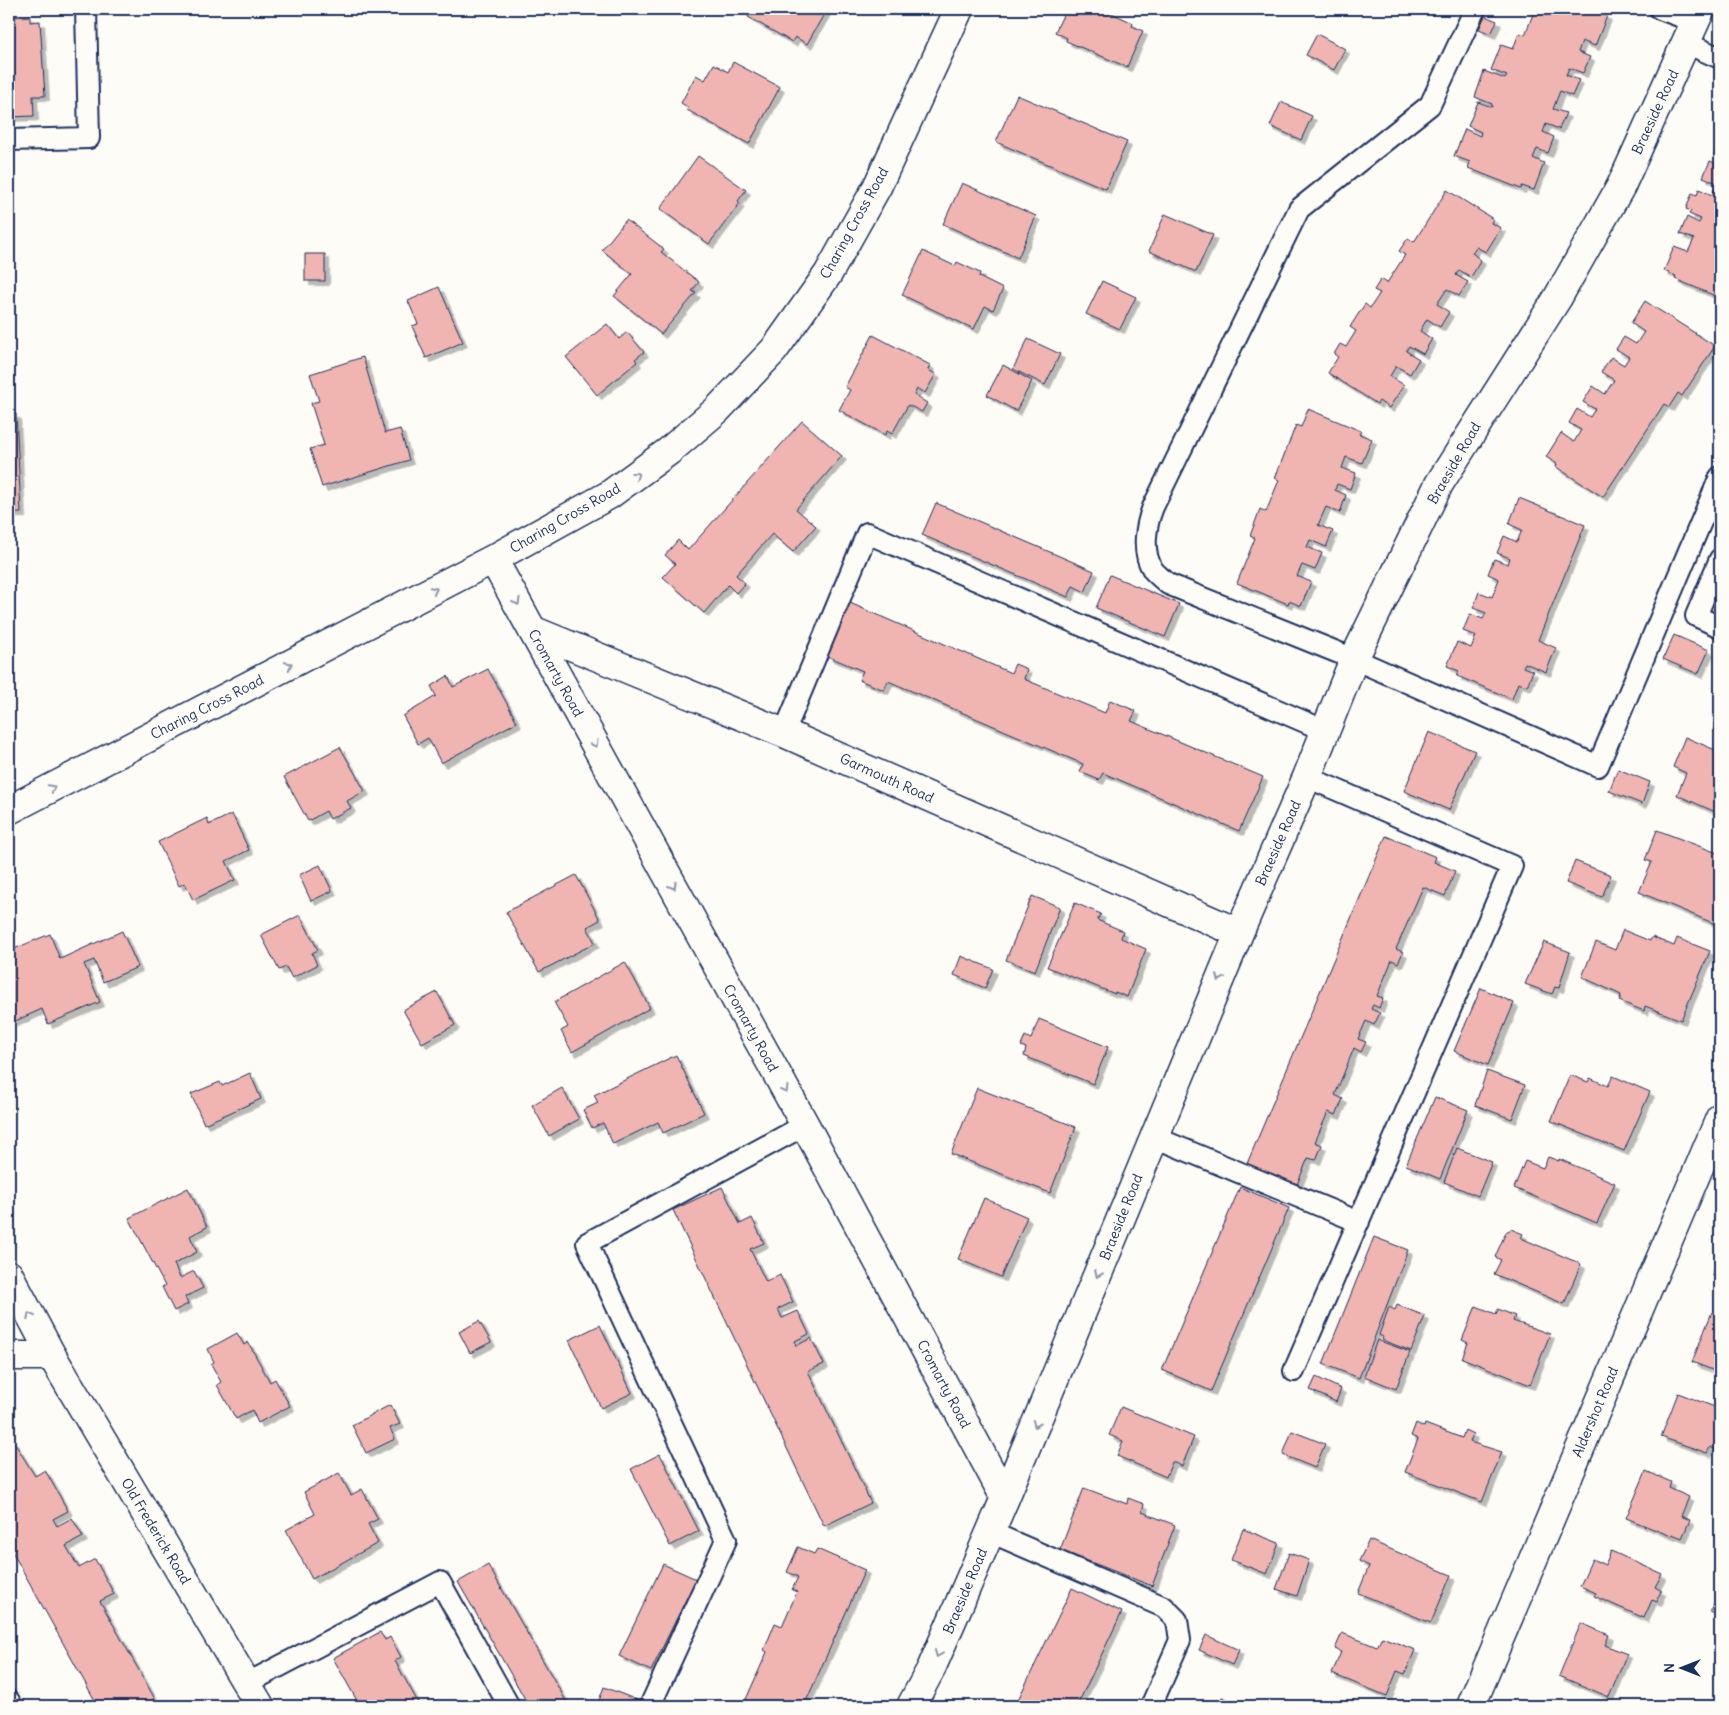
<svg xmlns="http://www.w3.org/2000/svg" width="1729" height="1715" font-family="Delius,sans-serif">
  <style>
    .building { fill: #f0b4b1; stroke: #1b2f5e; filter: url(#shadow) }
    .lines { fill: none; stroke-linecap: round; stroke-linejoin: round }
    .service-casing { stroke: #1b2f5e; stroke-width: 24 }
    .minor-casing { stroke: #1b2f5e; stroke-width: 31 }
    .tertiary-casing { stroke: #1b2f5e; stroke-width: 31 }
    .service { stroke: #fdfcf7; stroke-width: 20 }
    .minor { stroke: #fdfcf7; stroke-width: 28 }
    .tertiary { stroke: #fdfcf7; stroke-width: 28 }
    .oneway { stroke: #8c96aa }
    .labels { text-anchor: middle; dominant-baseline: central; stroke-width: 5; stroke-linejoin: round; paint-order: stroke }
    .street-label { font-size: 14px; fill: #1b2f5e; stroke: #fdfcf7 }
  </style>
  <defs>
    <filter id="shadow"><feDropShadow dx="4.5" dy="4.5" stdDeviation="0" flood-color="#0004"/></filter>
  </defs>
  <rect width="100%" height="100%" fill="#fdfcf7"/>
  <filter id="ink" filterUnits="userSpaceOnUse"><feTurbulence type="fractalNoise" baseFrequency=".02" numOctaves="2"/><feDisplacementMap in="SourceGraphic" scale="10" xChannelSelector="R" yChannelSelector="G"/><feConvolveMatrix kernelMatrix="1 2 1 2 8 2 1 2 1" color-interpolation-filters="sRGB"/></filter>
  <g filter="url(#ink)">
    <path class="building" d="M744,9H827L807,44L795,37L792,42L748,17L750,12Z
      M1066,9H1103L1133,23L1132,26L1143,31L1127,67L1066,41L1067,38L1055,32Z
      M1535,9H1589L1607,16L1595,46L1582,41L1578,52L1590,57L1583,73L1569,68L1566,75L1579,80L1572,96L1560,91L1553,109L1566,113L1559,129L1546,124L1543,132L1554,137L1548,153L1537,149L1533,158L1544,163L1534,190L1522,186L1521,189L1468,168L1470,162L1454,156L1465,129L1480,136L1481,132L1468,126L1478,102L1492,107V104L1475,97L1484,71L1505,79L1507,76L1491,70L1501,45L1513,49L1519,33L1525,35Z
      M30,16V22L40,21L45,96H33L34,116L9,117V17Z
      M1485,16L1497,21L1491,34L1479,29Z
      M1317,34L1345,49L1334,70L1306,55Z
      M733,62L780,87L749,144L687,110L689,108L681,103L696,75L705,80L714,64L728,72Z
      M1017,95L1127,142L1106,189L996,142Z
      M1281,102L1312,116L1301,140L1270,126Z
      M1720,140V157L1714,155Z
      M698,156L746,190L738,201L740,203L709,244L660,209Z
      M1710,161L1720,165V298L1675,279L1676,276L1664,271L1674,247L1688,252L1694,239L1680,234L1687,217L1699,223L1701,219L1689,214L1691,211L1686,209L1692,193L1697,195L1699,189L1712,195L1717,183L1703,177Z
      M962,183L1036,216L1018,258L943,224Z
      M1447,190L1493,219L1491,223L1501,228L1486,252L1476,247L1472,253L1481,260L1471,277L1459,270L1456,275L1468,282L1459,296L1447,289L1437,304L1449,312L1440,327L1427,319L1420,331L1432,339L1423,354L1409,346L1406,351L1419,359L1410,374L1396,366L1390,376L1404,385L1389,408L1379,401L1377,404L1328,373L1338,357L1334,354L1340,344L1346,347L1356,331L1350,327L1357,316L1365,304L1370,308L1380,293L1374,290L1381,279L1387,283L1405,255L1399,251L1408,238L1414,242Z
      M1165,214L1213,235L1196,272L1149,251Z
      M626,220L664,249L661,252L699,282L692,291L696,293L661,334L614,296L632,274L602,250Z
      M923,251L955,266L957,262L980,273L979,277L1003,289L993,310L985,306L974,329L902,295Z
      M305,254H325V281H305Z
      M1102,281L1136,297L1120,329L1086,314Z
      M439,287L463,342L426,358L412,326L418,324L408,301Z
      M1645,301L1715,346L1682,396L1678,393L1669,407L1664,404L1603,497L1556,467L1557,464L1546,457L1561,433L1574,442L1581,430L1569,423L1577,409L1590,417L1595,409L1583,402L1593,386L1605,394L1614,380L1601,372L1611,357L1624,365L1629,357L1616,349L1624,337L1636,344L1644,332L1631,323Z
      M607,324L619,339L627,332L644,352L635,359L637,362L597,395L566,357Z
      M873,335L930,365L928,370L936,374L925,393L917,389L914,395L927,403L922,412L908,405L892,434L887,431L885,435L839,410L850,390L845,387Z
      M1028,339L1060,354L1045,385L1013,369Z
      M363,357L385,433L400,429L409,460L322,487L310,449L324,445L311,403L319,401L310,374Z
      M1003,365L1032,381L1016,411L987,395Z
      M1308,409L1361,431L1359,434L1372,439L1362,463L1346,457L1342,468L1356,473L1350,489L1337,484L1335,490L1346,495L1340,513L1326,507L1318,525L1333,531L1326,547L1310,540L1307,547L1322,553L1315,570L1302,565L1297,576L1311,582L1301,606L1289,601L1288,604L1237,583L1255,538L1250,536L1260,509L1266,512L1279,480L1275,478L1296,425L1301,427Z
      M9,414H16L21,513H9Z
      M802,421L842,456L796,509L816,526L793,552L772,534L736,575L745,583L736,593L728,585L704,613L663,577L675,564L665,555L678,540L688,550Z
      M1519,498L1585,525L1538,640L1556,648L1546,672L1525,663L1523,667L1533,671L1527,686L1518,683L1512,699L1457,676L1459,671L1447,666L1457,642L1471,648L1476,636L1463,631L1470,614L1483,619L1486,613L1473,608L1479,592L1492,597L1499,579L1488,574L1494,559L1508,564L1510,558L1497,553L1504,536L1517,542L1522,530L1509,524Z
      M936,503L1094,571L1085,592L1073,586L1068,597L922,535Z
      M1110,575L1179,604L1165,637L1096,608Z
      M850,603L1011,673L1015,664L1027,669L1024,679L1105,713L1110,700L1136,711L1131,721L1263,777L1239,831L1103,773L1099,780L1080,772L1083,764L888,681L884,690L859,680L863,671L827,656Z
      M1674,635L1709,650L1698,674L1663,659Z
      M488,669L517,722L441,763L428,738L418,744L403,716L436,696L431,686L448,676L453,687Z
      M1720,712V732L1713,729Z
      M1429,732L1475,751L1449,810L1404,791Z
      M1685,737L1720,752V814L1677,795L1686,773L1673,767Z
      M340,747L365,791L347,801L351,808L330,819L326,811L308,821L284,777Z
      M1618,769L1650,782L1642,804L1609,791Z
      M232,814L249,850L226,861L235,880L193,900L185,883L179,886L158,842L207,818L209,825Z
      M1657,830L1720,854V926L1639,892L1652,862L1645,860Z
      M1386,836L1436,857L1434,862L1455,871L1445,896L1423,887L1396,949L1403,952L1398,963L1392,960L1377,996L1383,998L1379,1008L1373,1005L1371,1009L1380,1013L1374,1025L1366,1021L1358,1039L1366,1042L1361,1052L1354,1048L1335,1095L1343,1099L1336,1115L1328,1112L1315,1142L1322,1145L1316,1160L1308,1158L1296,1187L1246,1166Z
      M1575,861L1611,875L1602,897L1566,883Z
      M320,865L332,891L311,901L299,875Z
      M576,875L600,920L587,927L595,943L539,972L506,912Z
      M1032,896L1060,907L1035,971L1006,960Z
      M1075,903L1101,914L1097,920L1123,931L1121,938L1146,949L1127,997L1115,992V994L1047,967Z
      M300,915L318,950L312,953L317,965L292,978L286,967L279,970L261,935Z
      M1623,930L1650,941L1652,937L1674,946L1677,938L1710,951L1681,1020L1645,1006L1644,1011L1619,1001L1621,995L1582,977L1596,942L1615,950Z
      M122,931L138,967L103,982L94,960L84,964L100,1002L48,1024L42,1009L13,1022L9,1012V951L50,934L60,959Z
      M1544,942L1570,952L1559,988L1555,987L1552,994L1525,984Z
      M961,956L993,969L985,988L954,975Z
      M625,962L650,1008L572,1052L561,1031L568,1027L554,1002Z
      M1481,988L1514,1003L1488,1065L1454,1051Z
      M437,992L455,1025L422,1043L403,1010Z
      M1039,1019L1108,1047L1093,1084L1024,1056L1026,1048L1021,1046L1025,1036L1031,1039Z
      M676,1055L704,1113L663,1133L658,1122L613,1144L603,1123L592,1128L583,1110L598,1103L594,1095Z
      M1487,1071L1525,1085L1512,1119L1475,1105Z
      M250,1073L261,1099L204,1124L191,1094L220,1082L222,1086Z
      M1570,1075L1588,1082L1590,1078L1608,1086L1613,1076L1650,1092L1624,1151L1551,1121Z
      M562,1088L579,1119L549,1136L532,1105Z
      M977,1088L1076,1127L1050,1193L951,1154Z
      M1435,1097L1468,1110L1440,1179L1406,1165Z
      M1457,1148L1492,1162L1478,1196L1444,1182Z
      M1548,1157L1559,1161V1159L1615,1183L1597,1223L1514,1188L1525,1161L1543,1168Z
      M722,1187L740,1224L752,1218L764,1243L750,1249L766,1282L780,1275L793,1302L778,1309L782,1318L798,1311L809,1334L795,1341L796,1346L811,1338L824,1364L808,1371L871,1503L824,1526L673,1210Z
      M1240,1187L1289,1208L1211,1391L1162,1370Z
      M188,1188L207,1227L190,1236L197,1252L174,1264L180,1278L194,1271L203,1288L185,1297L188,1304L174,1311L162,1287L165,1286L129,1218Z
      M984,1198L1027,1217L1001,1277L958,1259Z
      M1511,1229L1523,1234L1521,1238L1581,1264L1564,1304L1494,1274L1501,1260L1495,1257L1506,1232Z
      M1374,1237L1408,1250L1359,1378L1323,1364Z
      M1720,1256V1279L1712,1275Z
      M1397,1305L1425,1316L1411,1351L1382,1340L1383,1337L1379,1335L1389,1307L1395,1310Z
      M1476,1306L1496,1314L1498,1309L1515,1316L1513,1321L1550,1334L1530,1385L1462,1358L1468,1343L1462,1340Z
      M1712,1312L1720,1315V1373L1692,1362Z
      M479,1321L491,1342L470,1353L459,1332Z
      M600,1325L632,1393L601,1408L569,1340Z
      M237,1333L244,1345L248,1342L270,1382L275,1379L290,1406L258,1423L252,1410L236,1419L217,1385L221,1382L211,1364L214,1362L208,1349Z
      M1377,1340L1410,1352L1396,1389L1364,1376Z
      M1316,1377L1341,1389L1336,1402L1310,1390Z
      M1678,1393L1720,1409V1451L1710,1447L1707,1453L1661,1437Z
      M390,1405L400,1424L390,1428L395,1439L366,1453L352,1425Z
      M1121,1407L1194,1437L1182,1466L1172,1462L1166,1477L1117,1456L1123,1441L1109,1435Z
      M1416,1423L1424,1427L1425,1424L1462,1438L1465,1430L1473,1434L1470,1442L1502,1452L1482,1502L1405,1472L1418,1439L1411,1436Z
      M1292,1431L1325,1444L1315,1468L1283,1455Z
      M12,1439L35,1476L45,1470L68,1511L53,1519L57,1526L72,1518L83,1537L66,1546L79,1568L95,1559L114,1594L100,1601L155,1699L143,1706H98L9,1546V1441Z
      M660,1454L699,1531L670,1546L631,1469Z
      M1646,1471L1671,1482L1669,1488L1689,1497L1681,1516L1690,1520L1682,1538L1672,1534L1671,1536L1626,1518Z
      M339,1473L351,1495L362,1489L378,1519L368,1524L378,1543L312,1579L286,1530L315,1514L304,1492Z
      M1084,1488L1127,1504L1128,1498L1144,1504L1142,1512L1175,1525L1152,1586L1060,1550Z
      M1243,1529L1279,1543L1267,1574L1231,1560Z
      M1369,1540L1451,1575L1431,1623L1358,1593L1369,1566L1359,1561Z
      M798,1547L814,1554L817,1549L865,1570L804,1706H743L767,1652L764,1650L775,1623L782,1626L797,1592L792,1590L798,1577L787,1572Z
      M1611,1551L1662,1574L1655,1587L1662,1591L1657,1602L1652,1600L1644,1618L1594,1596L1596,1593L1580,1586L1592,1559L1605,1565Z
      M1289,1553L1309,1560L1297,1596L1276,1589Z
      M663,1564L696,1579L651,1671L619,1656Z
      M488,1565L569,1706H529L458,1582Z
      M1072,1588L1122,1612L1077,1706H1015Z
      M1720,1589V1616L1710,1612Z
      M1581,1623L1609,1635L1605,1645L1627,1654L1609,1697L1559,1676Z
      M380,1632L385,1640L390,1637L401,1657L395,1661L420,1706H360L333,1658Z
      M1342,1633L1377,1647L1382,1637L1415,1650L1405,1674L1397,1671L1387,1696L1332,1674L1341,1652L1335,1649Z
      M1206,1635L1239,1650L1232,1665L1199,1650Z
      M604,1687L637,1700L635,1706H597Z
      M1222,1697L1245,1706H1218Z
      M1170,1701L1184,1706H1168Z
      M1335,1702L1346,1706H1333Z"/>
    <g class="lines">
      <g class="service-casing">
        <path id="service" d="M1475,9L1430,105L1299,209L1153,507C1146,525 1141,552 1153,570C1157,575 1163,579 1168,584L1354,659L1598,766L1720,477
          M1660,9L1695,22
          M1686,43L1720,58
          M9,140L89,138L86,9
          M1720,559L1696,616L1720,627
          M784,733L867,533L1326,731
          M1154,1137L1359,1222
          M1294,1371L1512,866L1307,777
          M990,1532L1164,1607L1177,1620L1180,1640L1151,1706
          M248,1683L440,1582L509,1706
          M9,1701L12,1706
          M650,1706L726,1540L587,1243L805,1125"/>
      </g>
      <g class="minor-casing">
        <path id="minor" d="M493,559L805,1125L1005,1498
          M532,630L784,733L1239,933
          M9,810L493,559L609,495L669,451L717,410L774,350L828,274L877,187L959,9
          M9,1275L52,1356
          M911,1706L931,1669L1005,1498L1239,933L1307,777L1354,659L1439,484L1557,299L1621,186L1701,9
          M1471,1706L1720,1118"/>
      </g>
      <g class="tertiary-casing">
        <path id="tertiary" d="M9,1356H52L260,1706"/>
      </g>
      <use href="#service" class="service"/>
      <use href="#minor" class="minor"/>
      <use href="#tertiary" class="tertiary"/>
    </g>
    <defs><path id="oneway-chevron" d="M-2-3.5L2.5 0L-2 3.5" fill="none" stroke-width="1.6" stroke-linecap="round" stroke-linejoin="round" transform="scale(1.25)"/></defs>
    <g class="oneway">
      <use href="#oneway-chevron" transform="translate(636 475) rotate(-36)"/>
      <use href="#oneway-chevron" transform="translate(434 590) rotate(-27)"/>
      <use href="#oneway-chevron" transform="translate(517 602) rotate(61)"/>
      <use href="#oneway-chevron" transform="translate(289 665) rotate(-27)"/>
      <use href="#oneway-chevron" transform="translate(595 744) rotate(61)"/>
      <use href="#oneway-chevron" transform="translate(52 788) rotate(-27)"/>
      <use href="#oneway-chevron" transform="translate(673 886) rotate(61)"/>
      <use href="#oneway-chevron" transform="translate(1220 978) rotate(112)"/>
      <use href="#oneway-chevron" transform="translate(785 1090) rotate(61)"/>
      <use href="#oneway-chevron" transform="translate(1098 1274) rotate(112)"/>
      <use href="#oneway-chevron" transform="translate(30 1316) rotate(-118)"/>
      <use href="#oneway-chevron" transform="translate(1036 1424) rotate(112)"/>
      <use href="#oneway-chevron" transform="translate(938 1654) rotate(113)"/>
    </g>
  </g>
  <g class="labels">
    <g class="street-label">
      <text transform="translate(1655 112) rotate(-65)">Braeside Road</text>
      <text transform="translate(854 223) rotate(-61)">Charing Cross Road</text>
      <text transform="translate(1454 463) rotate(-60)">Braeside Road</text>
      <text transform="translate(565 518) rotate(-30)">Charing Cross Road</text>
      <text transform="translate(556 673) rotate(61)">Cromarty Road</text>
      <text transform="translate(207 707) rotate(-27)">Charing Cross Road</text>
      <text transform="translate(887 778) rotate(24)">Garmouth Road</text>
      <text transform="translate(1278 843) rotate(-66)">Braeside Road</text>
      <text transform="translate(751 1028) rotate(61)">Cromarty Road</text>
      <text transform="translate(1121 1217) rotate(-68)">Braeside Road</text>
      <text transform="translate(944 1384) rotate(62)">Cromarty Road</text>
      <text transform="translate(1595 1412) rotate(-67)">Aldershot Road</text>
      <text transform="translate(156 1531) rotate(59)">Old Frederick Road</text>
      <text transform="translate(965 1591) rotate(-67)">Braeside Road</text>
    </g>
  </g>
  <rect width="1729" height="1715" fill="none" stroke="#fdfcf7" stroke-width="30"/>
  <rect x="15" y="15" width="1699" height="1685" fill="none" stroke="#1b2f5e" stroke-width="2" filter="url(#ink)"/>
  <g transform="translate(1682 1668) rotate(270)" stroke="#fdfcf7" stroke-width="4" paint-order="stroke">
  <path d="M0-4L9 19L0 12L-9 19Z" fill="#1b2f5e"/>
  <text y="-8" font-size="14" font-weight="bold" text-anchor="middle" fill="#1b2f5e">N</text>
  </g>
</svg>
